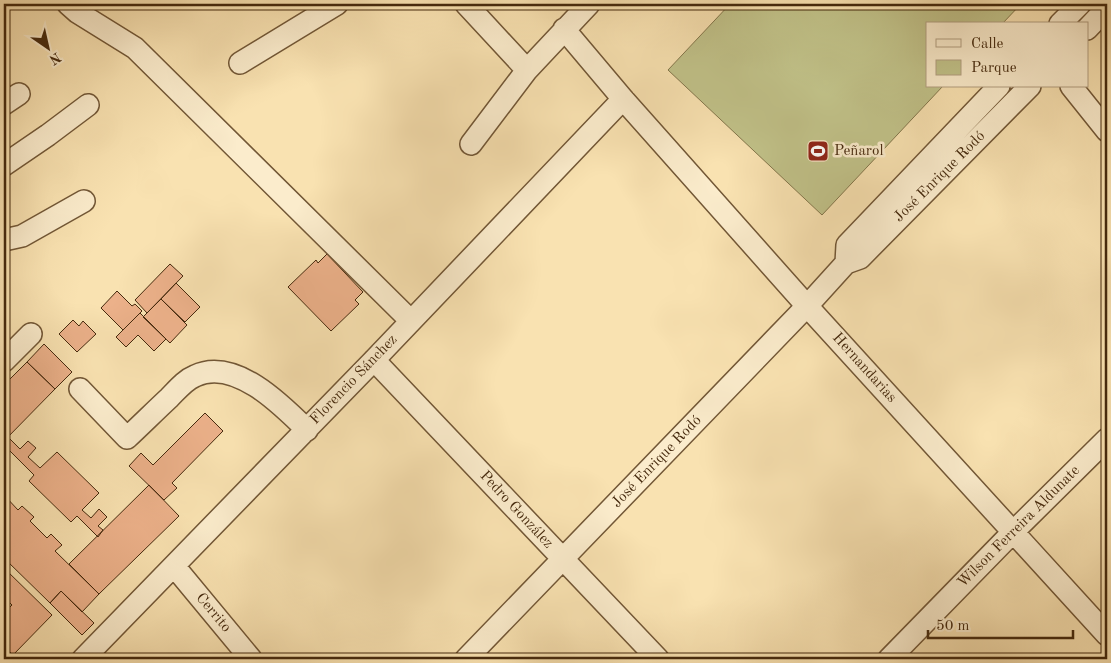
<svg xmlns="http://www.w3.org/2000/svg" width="1111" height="663" font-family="'Old Standard TT',serif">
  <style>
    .green { fill: #c1c289; stroke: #83764b }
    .building { fill: #ecb18a; stroke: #45290d }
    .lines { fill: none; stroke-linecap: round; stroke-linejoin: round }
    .minor-casing { stroke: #725736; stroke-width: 24 }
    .minor { stroke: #fbeccc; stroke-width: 21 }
    .labels { text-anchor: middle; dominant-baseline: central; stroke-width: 5; stroke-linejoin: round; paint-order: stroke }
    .poi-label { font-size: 15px; fill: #45290d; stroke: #fbeccc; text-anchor: start }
    .street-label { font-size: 15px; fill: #45290d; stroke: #fbeccc }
  </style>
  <rect width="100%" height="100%" fill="#f9e2b1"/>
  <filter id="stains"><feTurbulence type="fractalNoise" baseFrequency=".004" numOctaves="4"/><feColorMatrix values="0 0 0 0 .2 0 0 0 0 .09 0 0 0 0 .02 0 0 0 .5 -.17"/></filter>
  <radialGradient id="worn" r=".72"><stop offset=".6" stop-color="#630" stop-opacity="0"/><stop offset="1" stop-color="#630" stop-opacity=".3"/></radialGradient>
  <path class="green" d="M730,4H1021L1002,24H927V86H943L822,215L668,70Z"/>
  <path class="building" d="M327,254L363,292L355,300L359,304L331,331L288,287L316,260L318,263Z
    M170,264L183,276L147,313L135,300Z
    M176,283L200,307L185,322L161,299Z
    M117,291L132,306L135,304L142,311L123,330L101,308Z
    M161,299L187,325L170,343L143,317Z
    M140,313L166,339L154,351L138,335L126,347L116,337Z
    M73,320L79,326L83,321L96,334L77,352L59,334Z
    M44,344L72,372L55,389L27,362Z
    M27,362L55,389L4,441V385Z
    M205,413L223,431L172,483L177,488L164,500L129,466L141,453L153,465Z
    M8,437L20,449L28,441L36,448L28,457L40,468L57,452L99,493L82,510L91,518L99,509L107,517L98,526L103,530L98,537L77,516L71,522L29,481L34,475L4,445V441Z
    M149,485L179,516L99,594L69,564Z
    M4,495L18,510L22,506L34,517L30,521L47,538L51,534L62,545L55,551L99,594L82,612L61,591L50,603L6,560L4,562Z
    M4,568L52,615L13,655L4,646V613L12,605L9,602L4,608Z
    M61,591L94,623L82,635L50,603Z"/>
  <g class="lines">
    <g class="minor-casing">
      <path id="minor" d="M68,4L77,12L135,48L411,321
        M466,4L527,70
        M1060,24L1080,4
        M564,29L623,99L807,306L1107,635
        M1087,29L1107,8
        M240,63L337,4
        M1071,86L1107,131
        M4,104L19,94
        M471,144L527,70L589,4
        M4,165L48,135L88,105
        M4,240L22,236L84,201
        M846,263L847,245L999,86
        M374,360L658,659
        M4,361L31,334
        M80,389L127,438C141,425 155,411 169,398C177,390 185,380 195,376C234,357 281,404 307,430
        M174,566L251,659
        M83,659L374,360L623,99
        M466,659L807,306L846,263L860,258L1030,86
        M889,659L1013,532L1107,439"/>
    </g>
    <use href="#minor" class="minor"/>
  </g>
  <defs>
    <g id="stadium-square" transform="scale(1.125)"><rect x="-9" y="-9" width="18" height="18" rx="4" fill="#8f2418" stroke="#fbeccc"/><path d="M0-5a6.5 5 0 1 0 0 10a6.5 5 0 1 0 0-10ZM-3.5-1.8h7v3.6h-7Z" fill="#fff"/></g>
  </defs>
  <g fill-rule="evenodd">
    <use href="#stadium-square" x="818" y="151"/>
  </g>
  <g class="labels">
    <g class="poi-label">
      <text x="834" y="151">Peñarol</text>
    </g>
    <g class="street-label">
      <text transform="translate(940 177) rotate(-45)">José Enrique Rodó</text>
      <text transform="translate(864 368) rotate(48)">Hernandarias</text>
      <text transform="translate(354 380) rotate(-46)">Florencio Sánchez</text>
      <text transform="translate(657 462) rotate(-46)">José Enrique Rodó</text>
      <text transform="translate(516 510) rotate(47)">Pedro González</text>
      <text transform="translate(1019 527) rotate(-45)">Wilson Ferreira Aldunate</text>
      <text transform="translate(213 613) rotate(50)">Cerrito</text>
    </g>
  </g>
  <rect width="1111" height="663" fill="none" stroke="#f9e2b1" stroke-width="20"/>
  <rect x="5" y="5" width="1101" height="653" fill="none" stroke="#45290d" stroke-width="2.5"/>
  <rect x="10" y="10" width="1091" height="643" fill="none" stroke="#45290d"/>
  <rect x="926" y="22" width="162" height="65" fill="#fbeccc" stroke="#b29e80"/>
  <rect x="936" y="39" width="25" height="8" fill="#fbeccc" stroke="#b29e80"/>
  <text x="971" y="48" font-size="15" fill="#45290d">Calle</text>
  <rect x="936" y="60" width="25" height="15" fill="#c1c289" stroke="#b29e80"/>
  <text x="971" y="72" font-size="15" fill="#45290d">Parque</text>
  <g transform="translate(48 48) rotate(146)" stroke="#fbeccc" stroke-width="4" paint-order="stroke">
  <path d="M0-4L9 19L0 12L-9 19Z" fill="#45290d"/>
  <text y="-8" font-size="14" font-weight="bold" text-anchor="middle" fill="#45290d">N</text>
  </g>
  <path d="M928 630v8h145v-8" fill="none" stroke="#45290d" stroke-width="2.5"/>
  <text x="936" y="630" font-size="15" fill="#45290d" stroke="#fbeccc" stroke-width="4" paint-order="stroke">50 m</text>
  <rect width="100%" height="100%" filter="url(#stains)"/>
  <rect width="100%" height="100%" fill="url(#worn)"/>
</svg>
